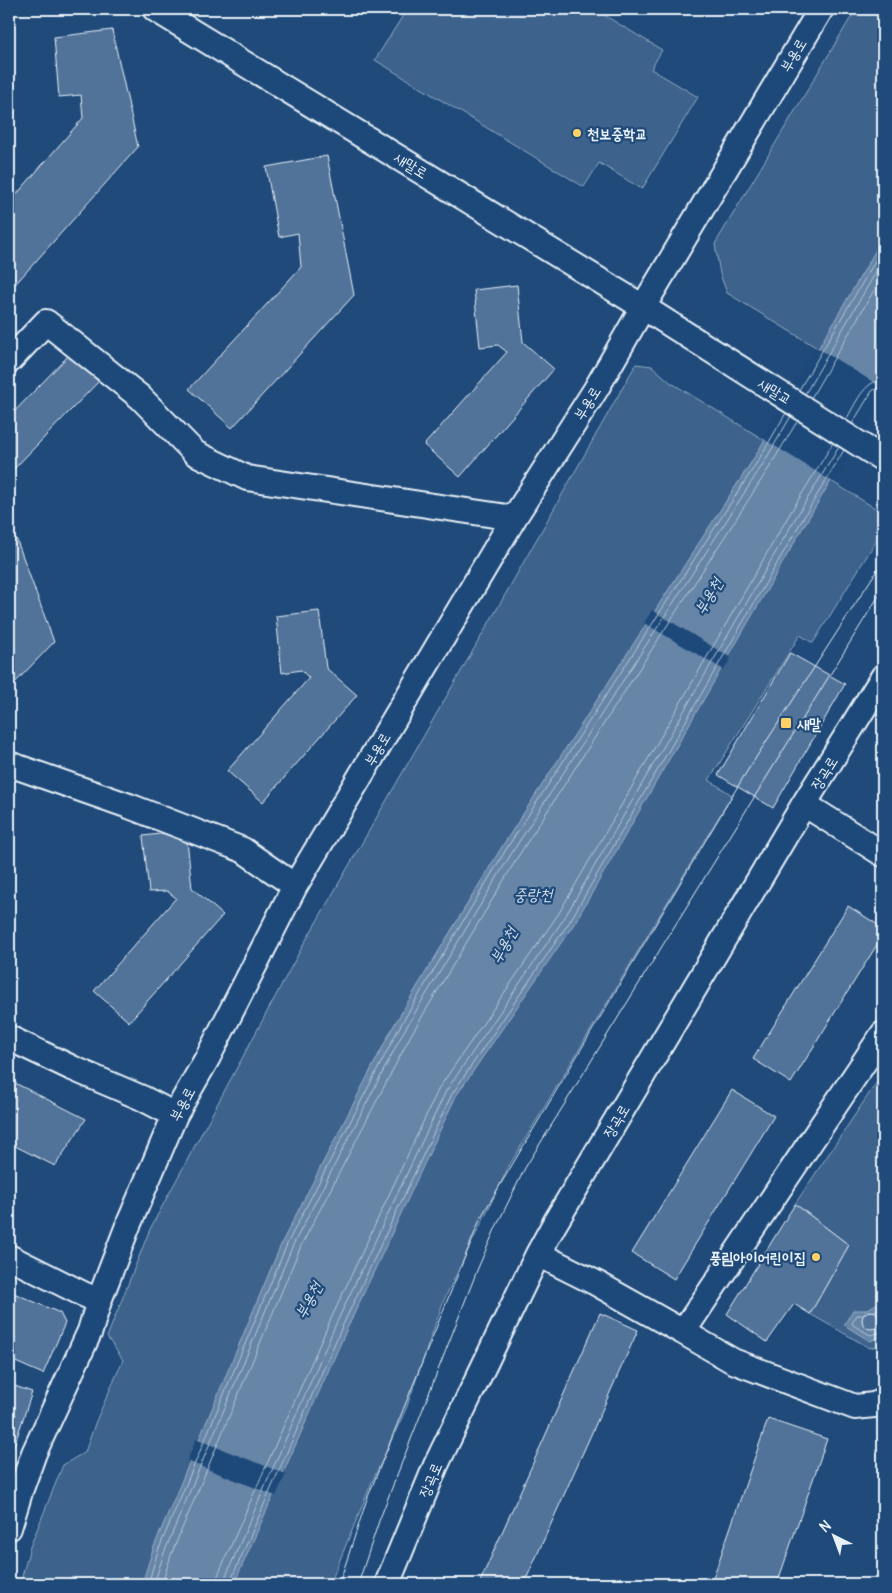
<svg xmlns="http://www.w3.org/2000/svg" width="892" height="1593" font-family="Delius,'Poor Story',sans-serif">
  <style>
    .green { fill: #3c628c; stroke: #92aac2 }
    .water { fill: #6685a7; stroke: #9ab0c7 }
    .pier { fill: #1f4a7a }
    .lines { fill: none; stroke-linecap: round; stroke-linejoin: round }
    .shore { stroke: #b4c6d8; stroke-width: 1 }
    .building { fill: #517399; stroke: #e8f1f8 }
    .minor-casing { stroke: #e8f1f8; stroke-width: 28 }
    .minor { stroke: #1f4a7a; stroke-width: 24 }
    .tram { stroke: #e8f1f8; stroke-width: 1 }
    .poi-dot { fill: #ffd166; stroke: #1f4a7a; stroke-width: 2 }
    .labels { text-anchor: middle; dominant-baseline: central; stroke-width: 4.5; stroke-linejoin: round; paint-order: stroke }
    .street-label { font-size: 15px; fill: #e8f1f8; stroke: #1f4a7a }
    .poi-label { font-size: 15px; font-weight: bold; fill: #e8f1f8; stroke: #1f4a7a; text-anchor: start }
    .water-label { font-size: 16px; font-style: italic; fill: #d4e1ec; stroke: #1f4a7a }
  </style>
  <rect width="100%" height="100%" fill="#1f4a7a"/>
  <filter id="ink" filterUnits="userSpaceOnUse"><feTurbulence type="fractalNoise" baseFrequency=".02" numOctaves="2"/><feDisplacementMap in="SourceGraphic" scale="10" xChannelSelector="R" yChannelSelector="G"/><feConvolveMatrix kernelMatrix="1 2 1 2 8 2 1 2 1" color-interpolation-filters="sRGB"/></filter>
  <g filter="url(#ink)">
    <path class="green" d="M407,9H594L662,50L651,69L698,97L642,189L599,163L584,187L375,60Z
      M856,9H883V388L727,293L720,274L715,244Z
      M636,364L652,366L670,382L883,513V530L813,643L800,635L709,780L732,795L509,1166L443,1302L406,1409L372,1482L330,1584H20L30,1547L63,1465L85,1452L96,1421L123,1360L107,1337L150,1229L302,947L505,595Z
      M883,1073V1344L870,1348L810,1314L849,1245L795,1204Z"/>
    <path class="water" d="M883,238V395L805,524L574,924L456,1096L346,1331L234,1584H142L153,1549L283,1240L394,1025L503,845L754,458Z
      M883,1300V1336L870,1341L844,1325L853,1310H866Z"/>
    <path class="pier" d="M816,347L883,388V400L833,482L762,438Z
      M652,610L731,658L724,670L644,623Z
      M196,1439L286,1474L276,1496L187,1461Z"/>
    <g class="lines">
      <path class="shore" d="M799,390L883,248
        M805,394L883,260
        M811,398L883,275
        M846,420C855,405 864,380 883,380
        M852,424L872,391L877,388L883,387
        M883,1306L868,1315H857L852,1323L853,1325L870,1335L883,1332
        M148,1584L158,1551L288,1242L399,1028L507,848L758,461L786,413
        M154,1584L164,1553L293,1245L404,1031L513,851L763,464L791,416
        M162,1584L171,1555L300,1248L411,1035L519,855L769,468L798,420
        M216,1584L218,1575L329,1323L439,1088L559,913L789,515L833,443
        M224,1584L225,1578L335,1326L446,1091L565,917L795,519L839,447
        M230,1584L231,1580L341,1329L452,1094L570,921L801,522L844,450"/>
    </g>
    <path class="building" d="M112,30L138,147L11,289L9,287V203L83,118L81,95L59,97L54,37Z
      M327,156L354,295L232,428L189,389L301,267L298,233L279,237L266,167Z
      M517,285L523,342L554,369L460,477L424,445L507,352L498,345L480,347L474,290Z
      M71,353L99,381L9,474V417Z
      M16,538L54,642L9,689V541Z
      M319,611L326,668L357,695L263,802L227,771L309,678L301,670L282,673L276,616Z
      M790,653L845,684L773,808L718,775Z
      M186,831L192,888L223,915L129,1022L94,991L176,898L167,891L149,892L143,836Z
      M848,906L883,928V935L791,1083L753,1059Z
      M9,1080L86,1119L55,1166L9,1143Z
      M732,1090L774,1116L674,1279L632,1253Z
      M795,1204L849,1245L810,1314L794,1304L767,1342L727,1314Z
      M9,1291L60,1313L65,1323L43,1374L11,1360L9,1366Z
      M862 1320a9 9 0 1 1 18 0a9 9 0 1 1-18 0Z
      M600,1313L638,1330L524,1584H479Z
      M9,1384L32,1392L9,1461Z
      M768,1419L827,1439L777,1584H711Z"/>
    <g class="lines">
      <g class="minor-casing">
        <path id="minor" d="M155,9L643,307L883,459
          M9,361L46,322L140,397L195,453L247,478L514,518
          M9,764L129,806L243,850L295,886
          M804,804L883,854
          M9,1038L72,1068L142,1098L175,1115
          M538,1254L596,1283L683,1332L883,1034
          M9,1257L83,1294L99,1301
          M683,1332L733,1361L855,1407L874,1405L883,1401
          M9,1528L21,1489L34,1453L90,1331L99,1301L127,1228L175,1115L208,1057L295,886L514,518L596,389L643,307L821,9
          M387,1584L436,1465L538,1254L555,1223L804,804L883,677"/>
      </g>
      <use href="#minor" class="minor"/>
      <path class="tram" d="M339,1584L367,1499L481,1217L744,776L883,561
        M358,1584L379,1521L478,1268L496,1227L525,1168L883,589"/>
    </g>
  </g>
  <g class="poi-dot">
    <circle cx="577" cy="133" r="5"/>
    <rect x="780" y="717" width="12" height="12" rx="2.5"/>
    <circle cx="816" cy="1257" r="5"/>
  </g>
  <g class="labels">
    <g class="street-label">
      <text transform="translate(793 55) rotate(-59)">부용로</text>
      <text transform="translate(411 165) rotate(32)">새말로</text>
      <text transform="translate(775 391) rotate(32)">새말교</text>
      <text transform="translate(587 403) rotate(-58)">부용로</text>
      <text transform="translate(377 749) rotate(-59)">부용로</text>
      <text transform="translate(824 773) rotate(-58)">장곡로</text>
      <text transform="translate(182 1104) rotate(-62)">부용로</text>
      <text transform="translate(616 1121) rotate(-59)">장곡로</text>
      <text transform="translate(430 1480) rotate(-67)">장곡로</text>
    </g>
    <g class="poi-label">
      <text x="587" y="133">천보중학교</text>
      <text x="797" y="723">새말</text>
      <text x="806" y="1257" text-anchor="end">풍림아이어린이집</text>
    </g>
    <g class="water-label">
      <text transform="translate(708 596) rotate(-59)">부용천</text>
      <text x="533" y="894">중랑천</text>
      <text transform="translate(503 945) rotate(-61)">부용천</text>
      <text transform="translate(308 1300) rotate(-61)">부용천</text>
    </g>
  </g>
  <rect width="892" height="1593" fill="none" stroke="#1f4a7a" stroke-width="30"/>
  <rect x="15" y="15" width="862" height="1563" fill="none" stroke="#e8f1f8" stroke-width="2" filter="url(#ink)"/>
  <g transform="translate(834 1536) rotate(318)" stroke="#1f4a7a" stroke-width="4" paint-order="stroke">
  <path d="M0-4L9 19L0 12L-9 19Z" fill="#e8f1f8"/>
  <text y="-8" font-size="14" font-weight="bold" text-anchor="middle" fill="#e8f1f8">N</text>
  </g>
</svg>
